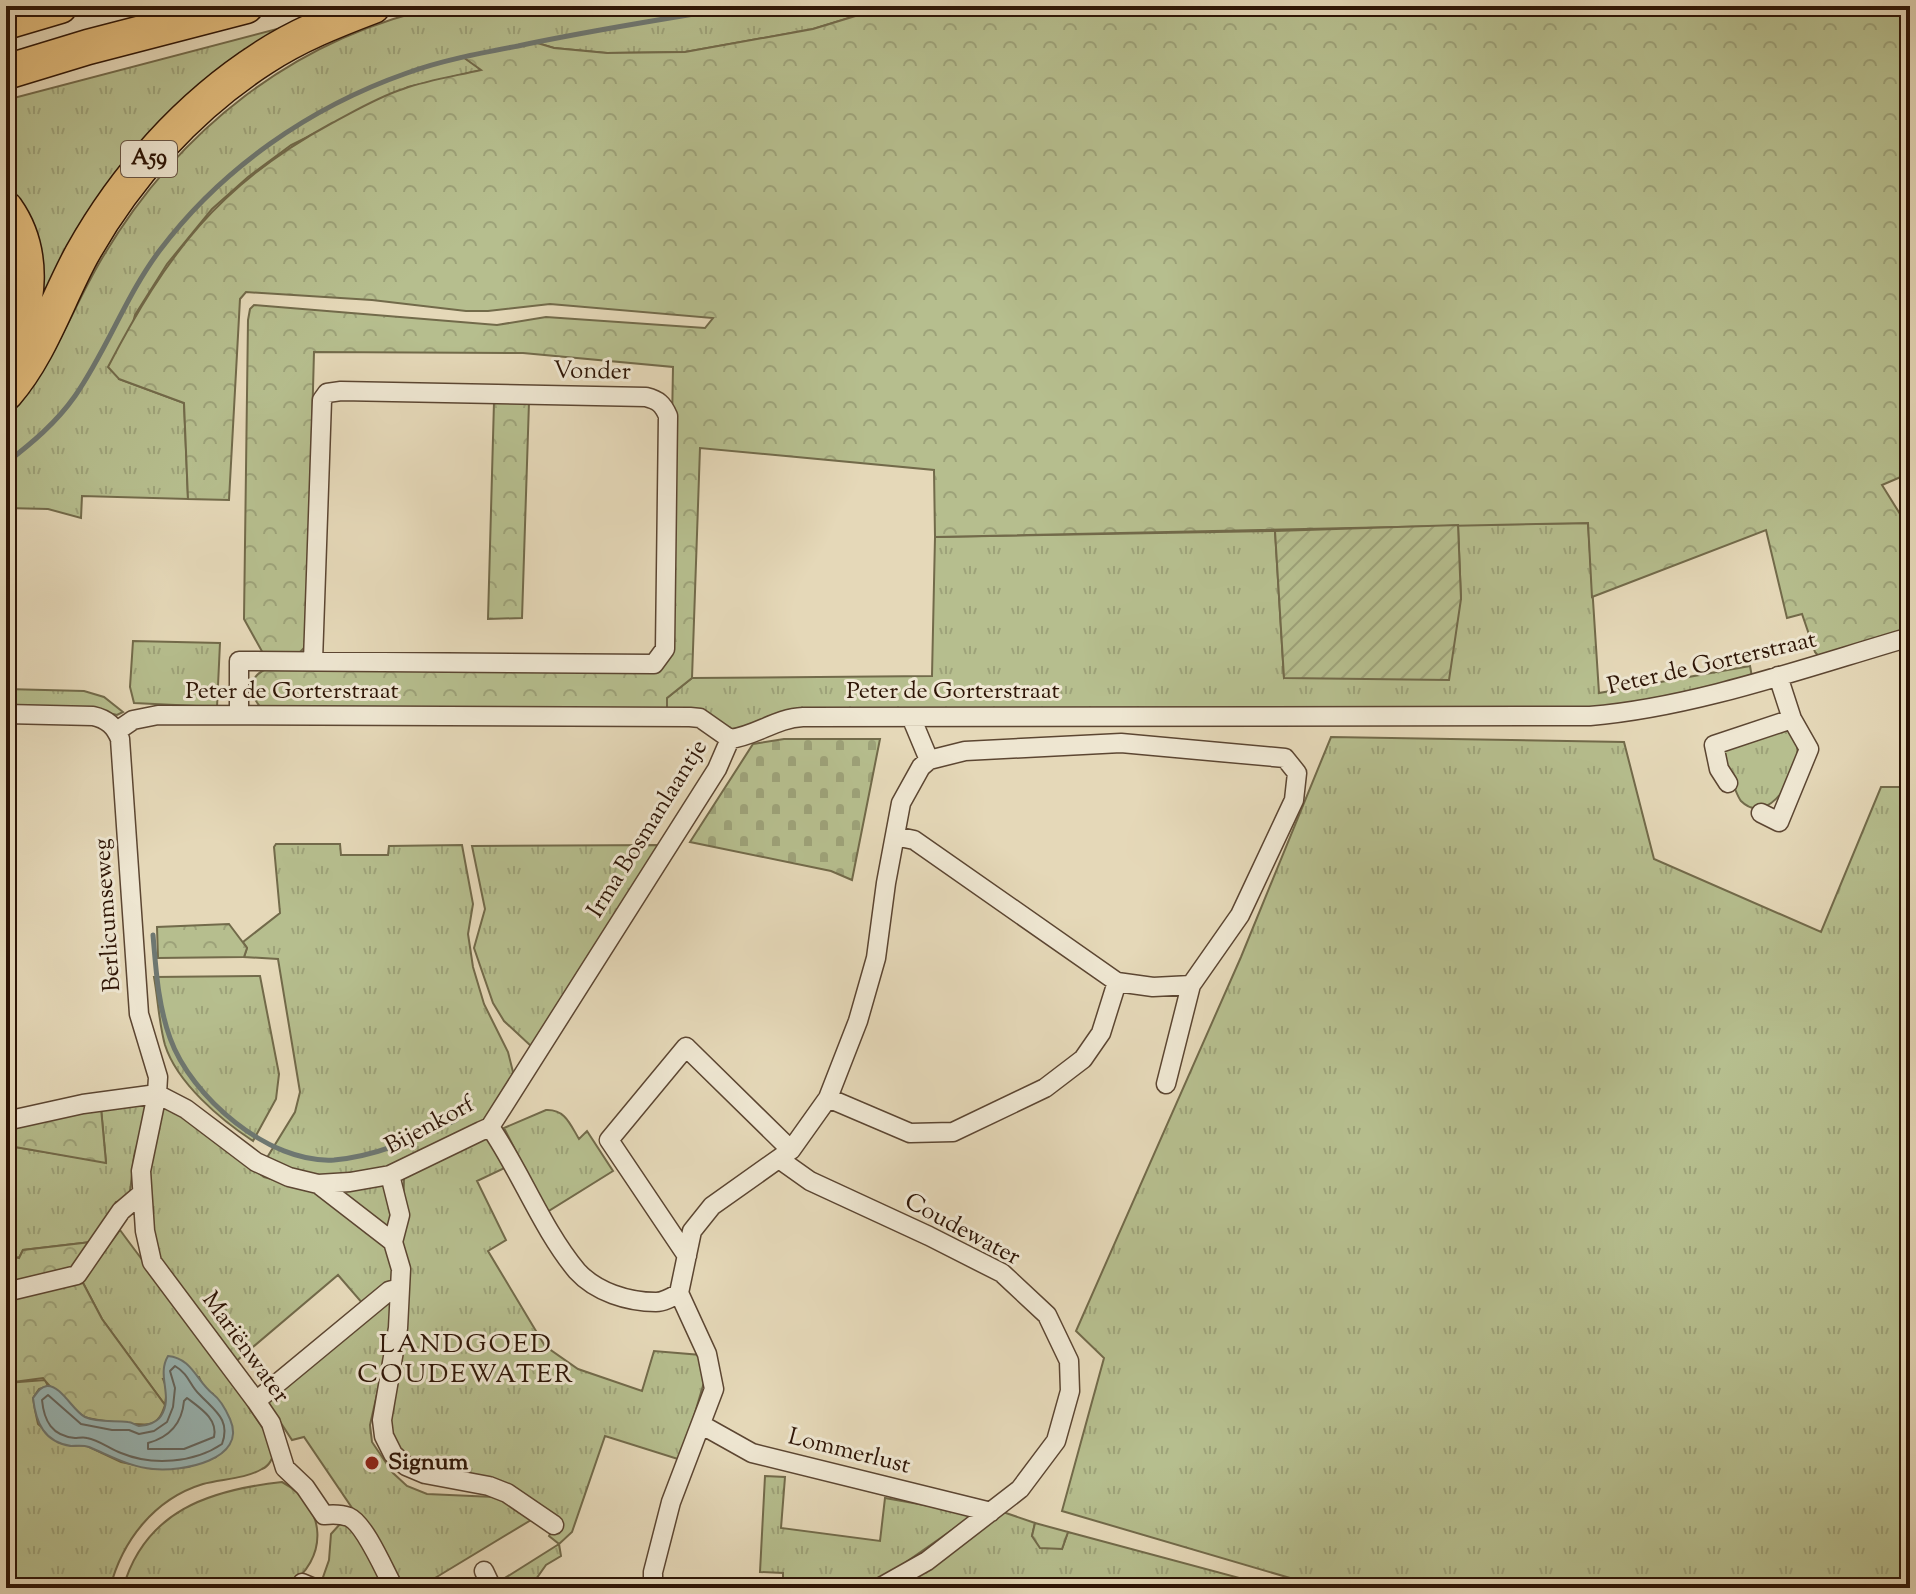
<svg xmlns="http://www.w3.org/2000/svg" width="1916" height="1594" font-family="'Sorts Mill Goudy',serif">
  <style>
    .grass { fill: url(#grass-tufts); stroke: #726a4a; stroke-width: 2 }
    .forest { fill: url(#forest-crowns); stroke: #726a4a; stroke-width: 2 }
    .cemetery { fill: url(#cemetery-stones); stroke: #726a4a; stroke-width: 2 }
    .garden { fill: url(#garden-furrows); stroke: #726a4a; stroke-width: 2 }
    .water { fill: #99b8b8; stroke: #6e7771; stroke-width: 2 }
    .lines { fill: none; stroke-linecap: round; stroke-linejoin: round }
    .shore { stroke: #64665f; stroke-width: 2 }
    .stream { stroke: #6e7771; stroke-width: 5 }
    .street-casing { stroke: #5c4632; stroke-width: 21 }
    .highway-casing { stroke: #2e1506; stroke-width: 37 }
    .street { stroke: #eee6d1; stroke-width: 18 }
    .highway { stroke: #e2bc7c; stroke-width: 34 }
    .poi-dot { fill: #8f2418; stroke: #eee6d1; stroke-width: 3 }
    .labels { text-anchor: middle; dominant-baseline: central; stroke-width: 6; stroke-linejoin: round; paint-order: stroke }
    .shield { fill: #eee6d1; stroke: #685443; stroke-width: 2 }
    .shield-label { font-size: 22px; font-weight: bold; fill: #2e1506 }
    .street-label { font-size: 24px; fill: #2e1506; stroke: #eee6d1 }
    .poi-label { font-size: 24px; font-weight: bold; fill: #2e1506; stroke: #eee6d1; text-anchor: start }
    .neighbourhood-label { font-size: 26px; letter-spacing: 2px; fill: #2e1506; stroke: #eee6d1 }
  </style>
  <defs>
    <pattern id="grass-tufts" width="24" height="20" patternUnits="userSpaceOnUse" patternTransform="scale(2)"><rect width="24" height="20" fill="#b6be8e"/><path d="M3 7l-1-3M5 7V3M7 7l1-3M15 17l-1-3M17 17v-4M19 17l1-3" fill="none" stroke="#9da279"/></pattern>
    <pattern id="forest-crowns" width="20" height="18" patternUnits="userSpaceOnUse" patternTransform="scale(2)"><rect width="20" height="18" fill="#b6be8e"/><path d="M2 6a3 3 0 1 1 6 0M12 15a3 3 0 1 1 6 0" fill="none" stroke="#9da279"/></pattern>
    <pattern id="cemetery-stones" width="16" height="16" patternUnits="userSpaceOnUse" patternTransform="scale(2)"><rect width="16" height="16" fill="#b6be8e"/><path d="M2 7V4a2 2 0 0 1 4 0v3zM10 15v-3a2 2 0 0 1 4 0v3z" fill="#9da279"/></pattern>
    <pattern id="garden-furrows" width="10" height="10" patternUnits="userSpaceOnUse" patternTransform="scale(2)"><rect width="10" height="10" fill="#b6be8e"/><path d="M-1 1l2-2M0 10L10 0M9 11l2-2" fill="none" stroke="#9da279"/></pattern>
  </defs>
  <rect width="100%" height="100%" fill="#e5d8b8"/>
  <filter id="stains"><feTurbulence type="fractalNoise" baseFrequency=".0025" numOctaves="4"/><feColorMatrix values="0 0 0 0 .2 0 0 0 0 .09 0 0 0 0 .02 0 0 0 .5 -.17"/></filter>
  <radialGradient id="worn" r=".72"><stop offset=".6" stop-color="#630" stop-opacity="0"/><stop offset="1" stop-color="#630" stop-opacity=".3"/></radialGradient>
  <path class="grass" d="M443,6H888L813,29L685,52L607,53L554,48L534,42L465,58L482,70L408,87L291,145L248,177L212,209L167,264L135,315L119,379L184,403L188,499L82,496L81,518L48,509L6,508V496L12,473L6,477V416C54,368 68,316 101,260C177,131 294,37 443,6Z
    M323,17L203,94L6,377V361L20,341L6,194V100Z
    M1588,523L1599,693L1750,666L1752,677L1703,690L1600,709L800,711L735,732L667,711V698L692,678L932,676L935,537L1275,531L1284,678L1461,599L1458,525Z
    M133,641L220,643L217,707L134,703L130,687Z
    M6,689L84,691L104,697L123,712L117,715L97,710L6,708Z
    M1786,726C1789,731 1794,737 1796,742C1805,765 1770,830 1741,801C1735,794 1727,765 1723,754L1725,748Z
    M1331,737L1624,742L1654,859L1821,932L1881,787H1910V1588H1324L1062,1511L1104,1358L1076,1331L1241,957Z
    M276,844H340L341,855H388L389,846L462,845L473,904L468,934L473,967L484,1004L508,1052L513,1072L509,1083L483,1121L406,1161L374,1172L309,1176L269,1164L268,1156L295,1112L300,1092L278,959L244,957L247,948L243,942L280,913L274,847Z
    M663,845L532,1047L504,1021L493,1003L474,948L485,909L472,846Z
    M260,976L279,1074L276,1099L253,1141C221,1120 177,1083 165,1045C159,1024 158,999 154,977Z
    M145,1102L147,1109L134,1157L129,1201L116,1202L91,1242L23,1250L19,1258L6,1255V1154L9,1146L106,1162L101,1108Z
    M165,1104L264,1177L316,1191L391,1252L395,1282L363,1304L338,1275L234,1363L160,1261L149,1223L147,1182L159,1111Z
    M546,1110C565,1109 570,1124 579,1139L587,1131L613,1171L547,1212L504,1128Z
    M484,1137L496,1144L511,1165L477,1181L506,1240L488,1251L545,1346L578,1369L642,1391L654,1351L701,1355L705,1379L681,1460L605,1436L572,1532L559,1544L561,1556L546,1565L534,1582L544,1588H489L559,1544L549,1536L558,1520C525,1508 415,1472 398,1448C391,1439 390,1429 387,1418L402,1248L404,1179L406,1174Z
    M384,1185C391,1199 396,1217 390,1231L342,1193L345,1190Z
    M120,1230C164,1290 212,1349 252,1412C259,1423 271,1437 273,1450C274,1458 269,1466 262,1469C245,1479 221,1479 203,1484C154,1499 122,1541 110,1588H11L6,1584V1383L45,1380L48,1386L39,1389L33,1398L35,1410L38,1424L58,1442L72,1446L85,1445L121,1462L154,1469L188,1467L216,1457L213,1394L205,1390L199,1377L163,1379L167,1389L165,1405L102,1319L82,1281Z
    M392,1295L391,1332L370,1425L372,1442L393,1473L407,1486L427,1494L494,1497L519,1506L531,1520L435,1578L441,1588H400L367,1530L304,1437L292,1440L266,1400Z
    M765,1476L785,1477L781,1528L880,1541L885,1498L975,1514L879,1581L864,1588H783V1573L760,1572Z
    M282,1482C327,1506 330,1559 286,1588H123C145,1511 209,1490 282,1482Z
    M1000,1511L1035,1523L1032,1536L1062,1549L1068,1532L1277,1588H889Z
    M340,1524L351,1525L389,1588H332L321,1583L329,1560L331,1534Z"/>
  <path class="forest" d="M888,6H1910V473L1882,485L1910,530V632L1820,658L1815,652L1802,614L1787,618L1766,530L1592,597L1588,523L935,537L934,470L700,448L692,678L667,698V711L263,710C250,696 245,679 266,669L652,670L668,651L673,367L523,353L314,352L306,646L298,654L264,655L244,619L248,320L250,309L254,305L497,325L546,317L705,328L713,318L550,304L488,311H466L372,300L246,292L240,299L229,500L188,499L184,403L119,379L108,367C166,255 219,184 332,123C355,111 378,97 403,89C428,80 455,76 481,70L463,57L534,42L554,48L607,53L685,52L813,29Z
    M494,402H529L522,618L488,619Z
    M229,924L247,948L244,957L158,958L157,927Z
    M101,1108L106,1163L10,1146L6,1154V1129Z
    M91,1242L74,1269L6,1285V1255L19,1258L23,1250Z
    M82,1281L102,1319L165,1405C162,1414 159,1421 150,1424C143,1426 90,1420 83,1416C74,1411 49,1386 43,1378L6,1383V1301Z
    M1035,1523L1068,1532L1062,1549L1040,1548L1032,1536Z"/>
  <path class="cemetery" d="M784,739H880L852,880L831,871L690,842L753,744Z"/>
  <path class="garden" d="M1458,525L1461,599L1449,680L1284,678L1275,531Z"/>
  <path class="water" d="M168,1356C192,1358 197,1382 213,1394C221,1400 226,1410 230,1419C248,1460 182,1472 153,1469C130,1467 111,1456 89,1447C83,1445 78,1446 71,1446C44,1442 36,1423 33,1398C37,1393 40,1387 47,1386C61,1385 73,1411 85,1417C98,1423 114,1420 128,1422C132,1422 135,1425 139,1426C147,1426 157,1422 161,1416C174,1396 156,1376 168,1356Z"/>
  <g class="lines">
    <path class="shore" d="M175,1366C190,1375 189,1385 200,1395C215,1411 231,1420 222,1444C194,1463 152,1466 121,1453C110,1449 99,1440 87,1438C84,1437 78,1438 75,1438C52,1436 44,1421 42,1400L48,1395L81,1424L112,1430H129L139,1434L154,1431L167,1422L173,1407L175,1388L170,1371Z
      M187,1398C200,1408 218,1419 214,1437L184,1449H148V1443C170,1437 182,1423 184,1401Z"/>
    <path class="stream" d="M6,463C32,443 56,423 75,396C107,350 126,295 160,250C222,168 310,107 407,73C443,60 481,53 518,46C593,30 669,18 744,6
      M153,935C156,970 158,1005 170,1038C191,1097 269,1164 334,1160C378,1156 416,1138 456,1120"/>
    <g class="street-casing">
      <path id="street" d="M6,714L93,716C107,719 115,726 120,739L139,1014L158,1077L157,1094L141,1171L145,1231L152,1262L256,1401L271,1423L285,1468L305,1487L324,1515C332,1514 341,1514 349,1517C365,1524 385,1572 394,1588
        M239,715V661C377,662 516,663 654,664L665,649L668,416C663,404 658,400 646,397L341,391L327,393L322,400L313,661
        M117,731L133,720L158,715L690,717L700,718L730,739C756,736 776,718 803,717L1590,716C1696,707 1807,667 1910,637
        M929,760L965,751L1121,743L1285,758L1297,773L1294,800L1240,915L1191,985L1166,1084
        M1728,783L1719,769L1714,745L1792,719
        M1761,813L1779,822L1809,749L1792,719L1778,676
        M895,836L914,840L1117,982L1153,987L1191,985
        M828,1098L910,1133L953,1132L1045,1088L1083,1059L1101,1033L1117,982
        M6,1121L83,1104L157,1094L186,1109L256,1162L289,1177L318,1184L350,1182L390,1175L481,1131L490,1127L717,769L730,739
        M490,1127C521,1172 542,1229 577,1271C596,1292 628,1302 656,1302C664,1302 672,1297 679,1293
        M779,1159L810,1181L929,1236L1002,1273L1047,1315L1069,1361L1070,1391L1056,1441L1020,1489L927,1561L879,1588
        M390,1175L400,1215L393,1242L401,1269L398,1328L382,1420L384,1436L393,1454L406,1466L425,1474L489,1486L507,1493L554,1525
        M318,1184L393,1242
        M687,1256L609,1140L686,1047L791,1150
        M6,1292L77,1275L121,1211L141,1194
        M256,1401L389,1291L400,1288
        M702,1425L752,1453L991,1512
        M484,1571L492,1588
        M302,1583L314,1588
        M653,1588V1572L671,1502L714,1389L707,1354L679,1293L692,1231L712,1206L791,1150L828,1098L858,1021L876,958L886,883L901,803L921,767L929,760L911,717"/>
    </g>
    <g class="highway-casing">
      <path id="highway" d="M6,22L60,6
        M6,72L88,47L246,6
        M6,209C35,250 32,307 6,348
        M6,393C40,354 57,300 82,254C125,177 188,106 263,58C296,36 336,20 373,6"/>
    </g>
    <use href="#street" class="street"/>
    <use href="#highway" class="highway"/>
  </g>
  <circle class="poi-dot" cx="372" cy="1463" r="8"/>
  <g class="labels">
    <rect class="shield" x="121" y="141" width="56" height="36" rx="6"/>
    <g class="shield-label">
      <text x="149" y="159">A59</text>
    </g>
    <g class="street-label">
      <text transform="translate(592 372) rotate(1)">Vonder</text>
      <text transform="translate(1712 664) rotate(-13)">Peter de Gorterstraat</text>
      <text x="292" y="692">Peter de Gorterstraat</text>
      <text x="953" y="692">Peter de Gorterstraat</text>
      <text transform="translate(648 829) rotate(-58)">Irma Bosmanlaantje</text>
      <text transform="translate(108 915) rotate(-94)">Berlicumseweg</text>
      <text transform="translate(430 1126) rotate(-28)">Bijenkorf</text>
      <text transform="translate(962 1230) rotate(28)">Coudewater</text>
      <text transform="translate(245 1348) rotate(54)">Mariënwater</text>
      <text transform="translate(849 1452) rotate(14)">Lommerlust</text>
    </g>
    <g class="poi-label">
      <text x="388" y="1463">Signum</text>
    </g>
    <g class="neighbourhood-label">
      <text x="466" y="1345">LANDGOED<tspan x="466" dy="30">COUDEWATER</tspan></text>
    </g>
  </g>
  <rect width="1916" height="1594" fill="none" stroke="#e5d8b8" stroke-width="32"/>
  <rect x="8" y="8" width="1900" height="1578" fill="none" stroke="#2e1506" stroke-width="4"/>
  <rect x="16" y="16" width="1884" height="1562" fill="none" stroke="#2e1506" stroke-width="2"/>
  <rect width="100%" height="100%" filter="url(#stains)"/>
  <rect width="100%" height="100%" fill="url(#worn)"/>
</svg>
